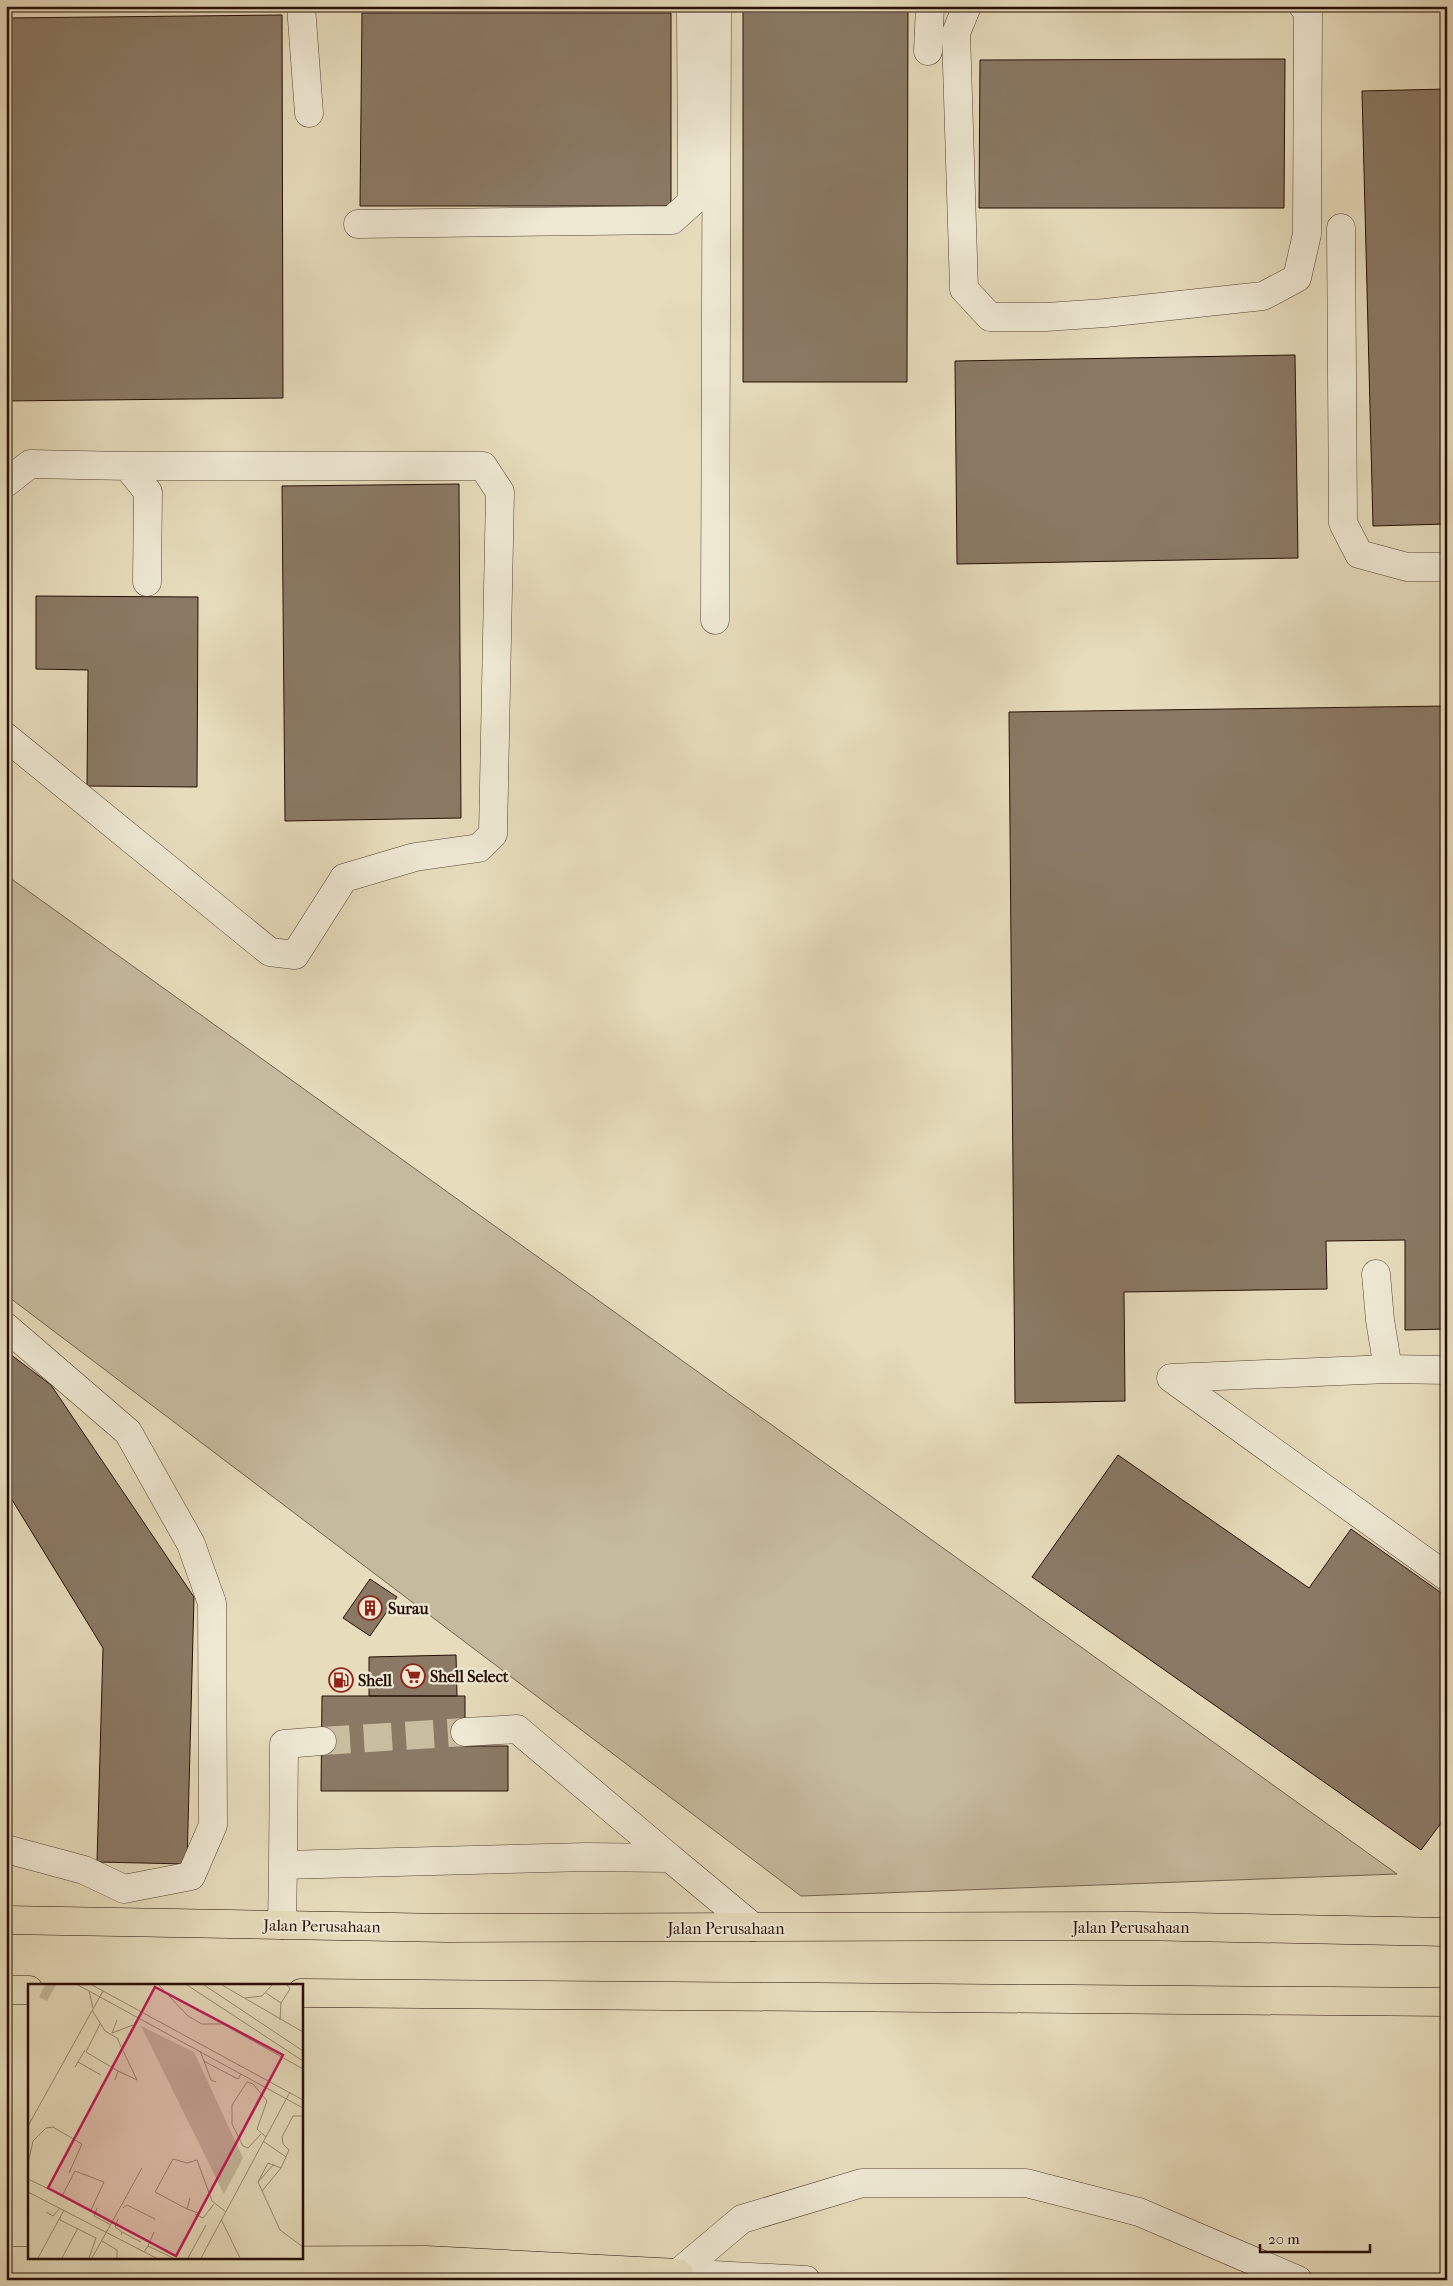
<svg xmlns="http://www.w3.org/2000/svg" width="1453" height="2286" font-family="'IM FELL French Canon',serif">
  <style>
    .green { fill: #c6ba9e; stroke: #766452 }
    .building { fill: #8a7a65; stroke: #260f05 }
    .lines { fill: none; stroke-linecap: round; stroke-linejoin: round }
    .minor-tunnel { stroke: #cabea1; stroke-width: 28; stroke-dasharray: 28 14; stroke-linecap: butt }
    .minor-casing { stroke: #564233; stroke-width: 29 }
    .major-casing { stroke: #260f05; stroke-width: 29 }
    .highway-casing { stroke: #260f05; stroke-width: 29 }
    .minor { stroke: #efe9d4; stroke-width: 28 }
    .major { stroke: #e7ddbd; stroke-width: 28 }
    .highway { stroke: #e7ddbd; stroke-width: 28 }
    .labels { text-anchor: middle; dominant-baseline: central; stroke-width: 4.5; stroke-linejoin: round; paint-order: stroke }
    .poi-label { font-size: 16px; font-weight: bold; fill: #260f05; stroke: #efe9d4; text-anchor: start }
    .street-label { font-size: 16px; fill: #260f05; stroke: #efe9d4 }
    .inset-road { fill: none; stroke: #9a8b73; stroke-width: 1 }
    .view { fill: #c2185b; fill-opacity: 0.15; stroke: #c2185b; stroke-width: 2.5 }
    .inset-edge { fill: none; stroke: #260f05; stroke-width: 2.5 }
  </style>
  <rect width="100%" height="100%" fill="#e7ddbd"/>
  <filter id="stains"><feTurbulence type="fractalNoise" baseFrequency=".004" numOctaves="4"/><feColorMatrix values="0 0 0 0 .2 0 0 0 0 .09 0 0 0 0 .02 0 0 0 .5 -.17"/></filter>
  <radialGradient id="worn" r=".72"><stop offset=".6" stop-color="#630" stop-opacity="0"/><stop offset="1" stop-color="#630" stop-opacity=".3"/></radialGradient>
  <path class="green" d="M6,875L1397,1874L801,1896L6,1295Z"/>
  <path class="building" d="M743,6H908L907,382H743Z
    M362,13H671V206H360Z
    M282,15L283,398L6,401V18Z
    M1285,59L1284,208H979L980,60Z
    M1447,89V524L1373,526L1362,91Z
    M1295,355L1298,558L957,564L955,361Z
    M459,484L461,818L285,821L282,486Z
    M36,596L198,597L197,787L87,786L88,670L36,669Z
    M1447,706V1329L1405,1330V1240L1326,1241L1327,1289L1124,1292L1125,1401L1015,1403L1009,712Z
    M6,1351L51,1385L194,1597L187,1864L97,1862L103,1648L6,1490Z
    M1118,1455L1309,1588L1351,1529L1447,1597V1815L1421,1850L1032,1577Z
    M370,1579L397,1597L370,1636L343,1618Z
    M456,1655L457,1696H369V1657Z
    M322,1696H465V1746H508V1791H321Z"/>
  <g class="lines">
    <path class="minor-tunnel" d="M322,1741L465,1732"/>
    <g class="minor-casing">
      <path id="minor" d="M301,6L309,113
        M967,6L956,33L964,289L990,317H1046L1105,313L1263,296L1297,278L1307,234L1308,12L1303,6
        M928,51L930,6
        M358,224L672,220L692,202L691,6
        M1341,228L1343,523L1359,554L1407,567H1447
        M6,483L30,464L127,466L148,492L147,582
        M715,620L717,6
        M6,737L270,952L295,955L344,878L415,857L479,848L493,834L500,492L483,466H127
        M1376,1274L1380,1320L1388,1369L1447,1370
        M6,1327L128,1432L191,1544L212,1603L213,1825L191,1876L124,1889L84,1870L6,1849
        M1388,1369L1171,1378L1447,1577
        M465,1732L517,1729L670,1858
        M283,1865L284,1744L322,1741
        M282,1925L283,1865L587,1857L670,1858L753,1927
        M678,2273L742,2219L862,2183H1026L1139,2212L1298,2280
        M678,2273L806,2280"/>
    </g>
    <g class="major-casing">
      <path id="major" d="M6,1920L448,1928L1136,1926L1447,1932
        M6,1990H29
        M301,1993L1447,2002"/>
    </g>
    <g class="highway-casing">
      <path id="highway" d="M6,2261L426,2260L678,2273"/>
    </g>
    <use href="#minor" class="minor"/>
    <use href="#major" class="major"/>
    <use href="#highway" class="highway"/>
  </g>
  <defs>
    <g id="building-ring" transform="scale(1.25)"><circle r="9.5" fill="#efe9d4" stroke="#8f2418" stroke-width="1.5"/><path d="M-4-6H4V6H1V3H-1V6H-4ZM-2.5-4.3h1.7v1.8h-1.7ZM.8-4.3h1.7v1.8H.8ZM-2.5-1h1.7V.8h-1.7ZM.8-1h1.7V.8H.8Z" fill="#8f2418"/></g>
    <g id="supermarket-ring" transform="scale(1.25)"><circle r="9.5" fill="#efe9d4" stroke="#8f2418" stroke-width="1.5"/><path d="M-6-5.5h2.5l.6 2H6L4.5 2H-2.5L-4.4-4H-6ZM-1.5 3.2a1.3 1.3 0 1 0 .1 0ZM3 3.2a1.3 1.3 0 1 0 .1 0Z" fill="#8f2418"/></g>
    <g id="fuel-ring" transform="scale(1.25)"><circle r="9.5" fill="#efe9d4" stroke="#8f2418" stroke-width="1.5"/><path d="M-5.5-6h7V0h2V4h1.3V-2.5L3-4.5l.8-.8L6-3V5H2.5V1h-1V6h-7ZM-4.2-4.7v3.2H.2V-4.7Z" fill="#8f2418"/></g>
  </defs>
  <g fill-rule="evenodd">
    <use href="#building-ring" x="370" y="1608"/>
    <use href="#supermarket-ring" x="413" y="1676"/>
    <use href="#fuel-ring" x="341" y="1680"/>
  </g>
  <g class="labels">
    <g class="poi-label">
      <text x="388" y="1608">Surau</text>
      <text x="430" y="1676">Shell Select</text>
      <text x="358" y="1680">Shell</text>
    </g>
    <g class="street-label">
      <text transform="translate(322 1926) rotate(1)">Jalan Perusahaan</text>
      <text x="1131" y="1927">Jalan Perusahaan</text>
      <text x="726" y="1928">Jalan Perusahaan</text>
    </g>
  </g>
  <g transform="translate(28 1984)">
    <rect width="275" height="275" fill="#e7ddbd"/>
    <path d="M17,1H28L19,17L11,13ZM113,42L166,68L215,174L196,210Z" fill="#c6ba9e"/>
    <path class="inset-road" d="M50,1L275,124M64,1L275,116M131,1L139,10L195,40M159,1L275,77M176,1L275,67M194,1L275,48M61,7L65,24M238,9L253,19M141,12L160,32L174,40H195M217,14L234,12L244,1M64,26L77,47L89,54L109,96L90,87M89,36L84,49L105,41M252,36L253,19L262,5L259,1M72,40L58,68L90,87L87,96M195,40L275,85M172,67L176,77L183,81L210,95L213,90M176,77L183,96L188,98M50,78L73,91M47,83L57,66M275,132H265L254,153L255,160L261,166L253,184L240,179L230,198L252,246L275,263M0,142L75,7M233,150L220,164L215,162L204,140V121L219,98L225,100L239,117L229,145L238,153M235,157L258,173M0,180L5,157L18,144L25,143L54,160L41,189M47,187L76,198L63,226L34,212ZM0,195L27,208M230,198L246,180M234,207L253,184M0,208L128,274M162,214L159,225L170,229L182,210M69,224L66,232L83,241M95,224L99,221L127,235M159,225L127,208L145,175L159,179L169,176L184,217L198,228M18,228L25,232L32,224M167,230L175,234L186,220M32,233V236L68,254L61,274M90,235L87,243L94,248M193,235L212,274M93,251L94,248L113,258M74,257L89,266V274M120,262L126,248M116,268L120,262L145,274M10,274L36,226M34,274L50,244M64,274L114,184M160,274L178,241M173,274L262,108"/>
    <path class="view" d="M127,3L255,71L148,272L20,204Z"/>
    <rect width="275" height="275" class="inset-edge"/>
  </g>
  <rect width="1453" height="2286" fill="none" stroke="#e7ddbd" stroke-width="25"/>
  <rect x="8" y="8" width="1438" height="2271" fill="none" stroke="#260f05" stroke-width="2.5"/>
  <rect x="12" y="12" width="1428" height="2261" fill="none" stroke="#260f05"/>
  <path d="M1260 2244v8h110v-8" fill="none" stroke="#260f05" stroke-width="2.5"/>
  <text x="1268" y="2244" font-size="15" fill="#260f05" stroke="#efe9d4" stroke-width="4" paint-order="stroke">20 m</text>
  <rect width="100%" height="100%" filter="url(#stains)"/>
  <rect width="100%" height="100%" fill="url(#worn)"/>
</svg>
